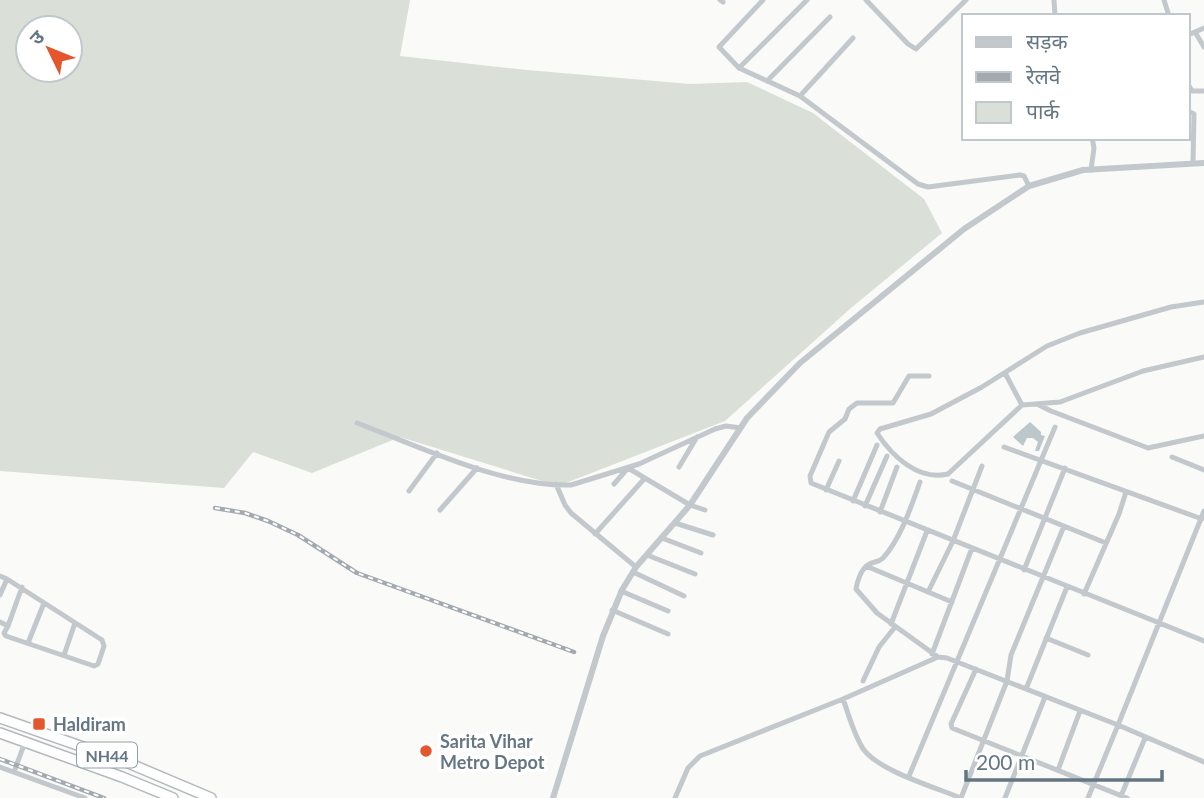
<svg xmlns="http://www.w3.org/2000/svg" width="1204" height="798" font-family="Lato,'Noto Sans Devanagari',sans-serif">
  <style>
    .green { fill: #dadfd7; fill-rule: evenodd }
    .water { fill: #bbc7cb }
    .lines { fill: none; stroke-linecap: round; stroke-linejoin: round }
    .trunk-casing { stroke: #b4b9bd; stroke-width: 12 }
    .minor { stroke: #c3c8cc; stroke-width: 5 }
    .tertiary { stroke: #c3c8cc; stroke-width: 6 }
    .trunk { stroke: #fff; stroke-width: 9 }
    .rail-casing { stroke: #a2aab0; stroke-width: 4.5 }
    .rail { stroke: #fff; stroke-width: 2; stroke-dasharray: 5; stroke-linecap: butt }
    .poi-dot { fill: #e4572e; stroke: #fff; stroke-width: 2.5 }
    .labels { text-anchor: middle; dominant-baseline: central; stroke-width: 7; stroke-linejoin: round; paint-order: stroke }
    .shield { fill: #fff; stroke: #939fa8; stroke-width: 2 }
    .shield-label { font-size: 16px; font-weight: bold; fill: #657683 }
    .poi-label { font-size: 18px; font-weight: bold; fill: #657683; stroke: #fff; text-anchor: start }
  </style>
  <rect width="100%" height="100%" fill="#fafaf8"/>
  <path class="green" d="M0,0H410L400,56L527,70L690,84L747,82L813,113L924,199L942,233L851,308L725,421L558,486L400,437L312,473L253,452L224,488L0,471ZM28,28H70V70H28Z"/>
  <path class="water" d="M1030,422L1041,432V435L1045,436L1039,451H1035L1038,442L1033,438H1027L1023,446L1013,437Z"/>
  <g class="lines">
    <g class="trunk-casing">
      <path id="trunk" d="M0,718L126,762L211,798
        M0,733L122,777L173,798"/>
    </g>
    <path class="minor" d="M720,0L723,2
      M763,0L719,47L739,68L800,96L918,184L928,187L1020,175L1024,176L1029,186
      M866,0L908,44L916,49L966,0
      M1054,0L1055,16
      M1164,0L1169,16
      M1195,32L1204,47
      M1188,35L1204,28
      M739,68L807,0
      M767,81L830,17
      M1188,84L1192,91H1204
      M800,96L853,38
      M1188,111L1194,114L1193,163
      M1091,170L1094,148L1092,138
      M1204,302L1171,307L1080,333L1047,346L982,387L931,414L880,429L877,433C892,456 918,481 948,474L1022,405L1060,402L1143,371L1204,357
      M1005,373L1022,405
      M929,376H909L893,403H857L849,409L845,419L829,432L810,476L811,483L1204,641
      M1039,405L1051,411L1148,448L1204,436
      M357,423C421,447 502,487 571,485L639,464L715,429L726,426L741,428
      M1004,447L1202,519
      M1172,457L1204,470
      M679,467L697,437
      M952,481L1106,543
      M920,482C911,507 901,538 883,558C878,563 873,561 868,565C861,569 857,582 856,589L877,613L938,657
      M556,484L565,505L571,513L636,567
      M614,484L628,468L690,505L705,510
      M826,490L839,461
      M409,491L437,453
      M853,501L877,445
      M865,506L887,456
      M440,510L477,468
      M1204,511L1118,725L1204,762
      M880,512L897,467
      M675,523L713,535
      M595,534L645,478
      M662,538L701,553
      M647,555L695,574
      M866,566L952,602
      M1024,570L1065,468
      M633,572L684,596
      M0,576L7,579L0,595
      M621,591L668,611
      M928,592L953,541L982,466
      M1084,594L1119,514L1126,492
      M612,610L668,634
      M0,622L8,626L4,633L6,636L94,666L98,664L104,646L102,640L7,579
      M891,624L927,531
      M8,626L22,587
      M1046,638L1088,655
      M28,643L44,603
      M932,654L972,548
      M64,655L75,623
      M976,669L951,724L952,728L1127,798
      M863,681L879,647L895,627
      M1026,689L1067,587
      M843,699C849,715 854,736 864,750C880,771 934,787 961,798
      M0,767L85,798
      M1058,770L1080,711
      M14,772L25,742
      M909,776L1055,427
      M1121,796L1145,738
      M675,798L688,768L700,756L843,699L938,657L947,658L1118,725L1088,798
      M961,798L1007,681L1011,655L1064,526
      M1005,798L1045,697"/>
    <path class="tertiary" d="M553,798L603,636L622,590L636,567L690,505L747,418L800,363L964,229L1029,186L1083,170L1204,163"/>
    <use href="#trunk" class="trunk"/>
    <g class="rail-casing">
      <path id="rail" d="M215,508L245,513L268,521L298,535L357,573L574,652
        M0,759L104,798"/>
    </g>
    <use href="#rail" class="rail"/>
  </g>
  <g class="poi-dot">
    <rect x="32" y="717" width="14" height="14" rx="3.5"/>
    <circle cx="426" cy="751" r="7"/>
  </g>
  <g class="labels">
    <rect class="shield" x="77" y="742.5" width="60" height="25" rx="5"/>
    <g class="shield-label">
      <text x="107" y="755">NH44</text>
    </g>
    <g class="poi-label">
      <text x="53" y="724">Haldiram</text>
      <text x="440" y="741">Sarita Vihar<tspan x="440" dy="21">Metro Depot</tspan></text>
    </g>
  </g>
  <rect x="962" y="14" width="228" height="126" fill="#ffffff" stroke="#c1c8cd" stroke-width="2"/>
  <rect x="976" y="37" width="35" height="10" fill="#c3c8cc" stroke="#c1c8cd" stroke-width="2"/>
  <text x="1026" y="49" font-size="21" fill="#657683">सड़क</text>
  <rect x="976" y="72" width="35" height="10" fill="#a2aab0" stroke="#c1c8cd" stroke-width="2"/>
  <text x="1026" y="84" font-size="21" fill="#657683">रेलवे</text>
  <rect x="976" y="102" width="35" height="21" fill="#dadfd7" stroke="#c1c8cd" stroke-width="2"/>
  <text x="1026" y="119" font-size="21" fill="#657683">पार्क</text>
  <g transform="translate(49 49) rotate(313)"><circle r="33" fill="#ffffff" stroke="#c1c8cd" stroke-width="2"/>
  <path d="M0-5L12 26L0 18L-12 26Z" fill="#e4572e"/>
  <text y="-10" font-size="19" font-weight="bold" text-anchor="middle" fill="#657683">उ</text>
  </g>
  <path d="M966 770v10h196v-10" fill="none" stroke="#657683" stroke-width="3.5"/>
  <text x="976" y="770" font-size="21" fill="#657683" stroke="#ffffff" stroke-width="5" paint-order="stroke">200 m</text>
</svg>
